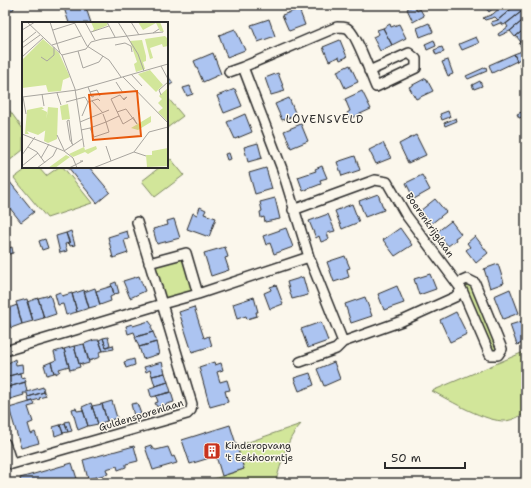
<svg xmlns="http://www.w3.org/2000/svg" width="531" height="488" font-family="'Shantell Sans',sans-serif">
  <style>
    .green { fill: #d2e69a; stroke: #7e8862 }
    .building { fill: #acc4f1; stroke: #2b2b2b }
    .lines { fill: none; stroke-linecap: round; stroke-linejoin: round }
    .street-casing { stroke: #2b2b2b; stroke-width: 12 }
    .street { stroke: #fbf7ec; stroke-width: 9 }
    .labels { text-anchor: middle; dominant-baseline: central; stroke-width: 3; stroke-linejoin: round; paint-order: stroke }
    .street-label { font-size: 10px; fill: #2b2b2b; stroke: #fbf7ec }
    .poi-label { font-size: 10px; fill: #2b2b2b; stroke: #fbf7ec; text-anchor: start }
    .neighbourhood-label { font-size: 11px; letter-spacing: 1px; fill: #2b2b2b; stroke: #fbf7ec }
    .inset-road { fill: none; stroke: #a8a59f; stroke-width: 1 }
    .view { fill: #e8590c; fill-opacity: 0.15; stroke: #e8590c; stroke-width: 2 }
    .inset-edge { fill: none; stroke: #2b2b2b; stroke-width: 2 }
  </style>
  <rect width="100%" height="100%" fill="#fbf7ec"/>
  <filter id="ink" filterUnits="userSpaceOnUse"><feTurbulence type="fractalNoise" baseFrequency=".025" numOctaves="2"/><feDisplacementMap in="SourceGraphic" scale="8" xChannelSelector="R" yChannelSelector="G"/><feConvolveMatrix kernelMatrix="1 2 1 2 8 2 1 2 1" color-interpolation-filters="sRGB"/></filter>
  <g filter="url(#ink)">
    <path class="green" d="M167,97L183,116L167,128Z
      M7,107L23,129V150L9,161L5,156V109Z
      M171,159L184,175L155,197L142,181L160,167H167V162Z
      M29,167H38L46,176L59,167H63L92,203L47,218L14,178Z
      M186,253L198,294L162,304L149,263Z
      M470,282L499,348L494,352L465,287V284Z
      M526,351V413C520,416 513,420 506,421C485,422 451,401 432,391Z
      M301,424C286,439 282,463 275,483H202L244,469L237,446Z"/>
    <path class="building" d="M5,5H13L14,9L5,12Z
      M63,5H85L91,23H69Z
      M414,5L417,11L420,9L424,16L413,22L407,9Z
      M487,5H497L489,12L485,7Z
      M503,5H516L498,20L495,17L485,20L483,18L493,14Z
      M516,5H523L526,8L504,25L500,23L493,26L491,22L498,20Z
      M526,8V18L510,31L499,36L498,34L508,27L506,24Z
      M299,9L305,25L289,31L282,15Z
      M526,18V28L515,37L510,31Z
      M269,19L275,36L258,42L251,25Z
      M429,23L433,32L420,37L417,28Z
      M390,24L391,27L399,24L406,38L392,45L383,28Z
      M5,27L9,40L5,42Z
      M383,28L392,45L380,51L373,37L379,34L377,30Z
      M526,28V38L521,42L516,36Z
      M235,29L245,50L227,57L219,35Z
      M476,37L479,43L462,50L459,44Z
      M526,38V48L524,50L519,44Z
      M340,40L347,57L340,60L339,57L329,61L323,47Z
      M434,40L436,46L427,50L425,44Z
      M442,47L444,52L436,55L434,50Z
      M522,51L524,56L517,61L514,54Z
      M213,53L221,74L203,82L194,61Z
      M514,54L517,61L492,73L489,65Z
      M526,58V66L521,68L519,64Z
      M448,60L453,74L448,76L442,62Z
      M350,65L358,82L345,88L337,71Z
      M486,67L487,71L468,79L466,76Z
      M278,73L285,91L271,95L265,78Z
      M167,75L173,83L167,87Z
      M426,78L433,91L416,99L409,87Z
      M480,81L482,86L474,89L472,85Z
      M190,86L193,94L187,96L183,88Z
      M235,89L242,106L224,113L217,96Z
      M362,91L371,109L349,119L347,113L350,111L345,99Z
      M289,98L296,115L282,120L275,104Z
      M448,111L450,117L442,120L440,114Z
      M524,111L526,116L519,118L517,114Z
      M245,114L252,132L235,139L227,122Z
      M456,118L457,121L445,126L444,123Z
      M301,124L308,141L291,148L284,131Z
      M416,135L426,155L408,163L399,144Z
      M258,143L262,158L248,162L244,147Z
      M383,143L391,158L376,164L369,150Z
      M229,153L231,159L227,160L225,154Z
      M355,156L360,170L342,176L337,162Z
      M322,166L327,178L320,180L321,184L303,191L298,177L316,171L315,169Z
      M68,167H89L110,192L97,203Z
      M266,168L272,189L255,194L249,173Z
      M422,175L430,190L414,199L406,183Z
      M5,176L34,212L21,222L5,202Z
      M378,194L384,210L365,217L359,201Z
      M275,198L280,219L265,222L264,217L261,218L260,212L262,211L260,202Z
      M435,199L446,212L431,224L420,211Z
      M352,204L359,222L342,229L335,211Z
      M200,207L206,210L204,214L216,218L209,237L187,229L193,213L197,215Z
      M328,214L335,231L327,233L329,239L321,242L319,236L316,238L309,221Z
      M174,219L180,238L157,244L153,229L168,225L167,221Z
      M451,221L461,234L455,238L456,240L448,246L437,232Z
      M286,228L293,247L274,254L270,243L266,245L263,236Z
      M400,228L412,245L395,256L383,240Z
      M71,231L75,245L70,246L66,233Z
      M127,231L129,239L124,240L128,253L113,258L108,237Z
      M66,233L70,243L65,244L67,251L60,253L56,236Z
      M475,236L488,253L476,263L466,250L470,247L467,243Z
      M45,239L48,248L42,250L39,241Z
      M12,247L13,253L5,255V249Z
      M225,247L228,257L225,258L229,270L211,276L204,253Z
      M345,256L350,268L347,269L349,277L334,282L327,262Z
      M498,264L504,283L490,288L484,269Z
      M430,274L436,289L419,295L414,279Z
      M139,276L145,291L130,298L123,281Z
      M303,277L308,295L292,299L287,282Z
      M116,282L119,293L114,294L111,284Z
      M276,285L283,304L270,309L264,293L271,290L270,287Z
      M112,286L114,295L110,297L111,301L100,305L96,291Z
      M397,286L404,303L384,310L378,294Z
      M95,288L100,305L89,308L84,292Z
      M510,289L519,313L503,319L494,296Z
      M84,290L89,308L77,312L72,294Z
      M60,292L62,296L72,293L77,312L66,315L63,304L58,305L55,294Z
      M50,295L56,314L44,318L38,298Z
      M254,297L258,312H256L257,316L247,319L246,316L237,319L233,304Z
      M365,297L372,316L351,323L345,304Z
      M38,298L44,318L33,321L27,302Z
      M27,299L33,321L22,324L16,302Z
      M17,305L22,324L11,328L6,312L9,311V308Z
      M194,307L204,338L209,336L212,346L192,352L179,312Z
      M456,312L467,334L450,342L440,320Z
      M526,320V342L517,345L510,325Z
      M149,321L152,325L151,327L153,332L136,337L134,332L128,334L126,326L132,324L133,326Z
      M321,322L328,341L308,348L301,329Z
      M153,332L157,342L139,347L135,337Z
      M108,337L110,345L106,347L103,338Z
      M103,338L106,347L113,345L114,349L103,351L99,340Z
      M94,340H99L103,351L99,352L100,357L89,361L84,344Z
      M156,342L159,354L143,359L139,347Z
      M84,344L89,363L82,365V363L79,364L74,346Z
      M74,346L80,367L70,370L64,349Z
      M64,349L69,366L59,369L60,371L56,374V372L54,373L51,362L56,360L54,352Z
      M15,359L16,365L22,364L23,372L5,377V365Z
      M134,359L135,365L126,368L124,362Z
      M51,362L54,373L47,375L44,365Z
      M162,362L165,373L152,376L150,370L146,372L144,367Z
      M214,362L215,365L221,363L223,370L217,372L220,382L227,380L230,390L225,391L228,402L210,407L199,367Z
      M334,362L340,379L324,386L317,369Z
      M20,373L21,378L24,377L26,382L5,388V377Z
      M165,373L168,382L155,386L152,376Z
      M310,373L314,385L299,391L294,378Z
      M25,382L27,392L43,387L44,392L28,397L27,393H23L24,395L7,400L5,388Z
      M168,382L171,392L152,397L151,396L149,389L150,388Z
      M44,392L46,396L39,398L40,399L29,402L28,397Z
      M171,392L174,402L157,407L155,403L158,402L156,396Z
      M33,401L35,405L28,407L33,422L28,424L31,434L35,432L39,443L21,448L9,408Z
      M112,401L117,418L107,421L102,404Z
      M91,403L98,424L88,426L82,407Z
      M137,403L141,414L134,416L131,404Z
      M102,404L107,421L98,424L92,406Z
      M76,408L77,411L83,410L88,426L78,430L72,409Z
      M69,421L72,431L68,432L65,422Z
      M65,423L68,432L63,433L60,425Z
      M60,425L63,433L55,436L53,427Z
      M230,425L244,469L222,476L216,456L190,464L182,440Z
      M151,445L152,448L156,450L168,447L172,457L174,456L177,463L153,470L145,447Z
      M134,446L138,461L126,464V467L118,470L117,466L106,469L108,474L88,479L83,460Z
      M72,463L78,482L74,483H61V482L21,483L20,478Z"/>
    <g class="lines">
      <g class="street-casing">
        <path id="street" d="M369,71L409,53L416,59V68L376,87C371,76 356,32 347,28C344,27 340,27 337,27L243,67L282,169L309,257L343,342L402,321L455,297L462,290
          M229,72L243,67
          M293,210L375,180L387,182L406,215L462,290L490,355H498L502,349L475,283L467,279L458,283
          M149,263L186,253L198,294
          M5,351L162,304L137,222
          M300,362L336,349L343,342
          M5,443L12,464L187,414L191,410L192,404L162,304L198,294L309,257"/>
      </g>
      <use href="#street" class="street"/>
    </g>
  </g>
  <defs>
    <g id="building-square" transform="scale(0.9)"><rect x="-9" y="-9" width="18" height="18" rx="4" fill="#c8321e" stroke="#fbf7ec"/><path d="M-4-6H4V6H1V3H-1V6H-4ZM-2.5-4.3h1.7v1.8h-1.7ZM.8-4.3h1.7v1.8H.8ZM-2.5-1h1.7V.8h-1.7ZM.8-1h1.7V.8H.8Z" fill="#fff"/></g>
  </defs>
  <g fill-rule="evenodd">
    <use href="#building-square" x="212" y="451"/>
  </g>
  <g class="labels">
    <g class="street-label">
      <text transform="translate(430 225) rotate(55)">Boerenkrijglaan</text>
      <text transform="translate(141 415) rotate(-17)">Guldensporenlaan</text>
    </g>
    <g class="poi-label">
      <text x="225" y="445">Kinderopvang<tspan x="225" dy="12">'t Eekhoorntje</tspan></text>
    </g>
    <g class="neighbourhood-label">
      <text x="325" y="119">LOVENSVELD</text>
    </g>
  </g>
  <g transform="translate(22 22)">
    <rect width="146" height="146" fill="#fbf7ec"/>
    <path d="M69,0H84L86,3L70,10L72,7ZM116,0H138L142,10L138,9L134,1L121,8ZM143,14L146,17V24L141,25L140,22L128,26L131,36L128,37L123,17ZM21,17L37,31L48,55L41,58L39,69L26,70L24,63L0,66V38ZM120,18L124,34V39L121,40L123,47L114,50L112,42L115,40L108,19ZM128,48L141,63L134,70L116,52ZM146,66L145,99L146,100L136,90L141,86L136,81L140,77L137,74ZM46,82L48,97L40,98L38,84ZM20,85L22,87H19L25,90L24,108L16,113L5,109L7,112H3L5,88ZM26,85L36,86L35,117L26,121L22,119ZM129,94V100L116,108L109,106ZM74,124L75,127L66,132L63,130L51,135L47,132L62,125L63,128ZM146,126V144L125,145L124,133H130V129ZM44,133L48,135L33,146H26Z" fill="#d2e69a"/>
    <path class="inset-road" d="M5,0L40,33L53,67L62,125M28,0L38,31M52,0L65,24L87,38L99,55M63,0L73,18M85,0L93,15M96,0L116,32L122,49M109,0L117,13M137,7L131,11L141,10M0,8L13,0M31,8L53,1M69,10L87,4M0,21L14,10M30,23L59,14M93,23L103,21L109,24L110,30M0,26L18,13M56,29L61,46L77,40L81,34M40,33L64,27L69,20L80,17L131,11M0,35L21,16M19,35L25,39L32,33V25M139,44L146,57M109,52L120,64M101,55L146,101M94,60L101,71M66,65L70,75L72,74M68,70L75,68L78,74M35,71L39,83M20,72L22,84M16,73L55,68L146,42M139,73L137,68L146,60M0,75L16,73M1,75L4,92M101,77L105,75L102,78L98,73L89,77L101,102L111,96M70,79L81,91M44,80L63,75L66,80L76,77L78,79M95,90L104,87L115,102L111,95M60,94L66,80M58,100L87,88M68,106L84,100L81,92M59,108L68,106L72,115L87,110L84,100L97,94M0,112L42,129L51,136L55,146M35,113L42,128M50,122L47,98L45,99L48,118L51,123M84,124L89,139M6,125L15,130L23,141M42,129L60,117M112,130L124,134M0,133L13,115M19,136L27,122M0,144L16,131M15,146L31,134L35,126M47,146L61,139H58M71,146L112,130L127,110L146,105"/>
    <path class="view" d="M115,69L119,114L71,118L67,73Z"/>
    <rect width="146" height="146" class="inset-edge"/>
  </g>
  <rect width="531" height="488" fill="none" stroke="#fbf7ec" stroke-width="20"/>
  <rect x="10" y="10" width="511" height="468" fill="none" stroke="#2b2b2b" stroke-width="1.5" filter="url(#ink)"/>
  <path d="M385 462v6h80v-6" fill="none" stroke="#2b2b2b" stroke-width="2"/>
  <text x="391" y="462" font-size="12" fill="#2b2b2b" stroke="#fbf7ec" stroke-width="3" paint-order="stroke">50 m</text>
</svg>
